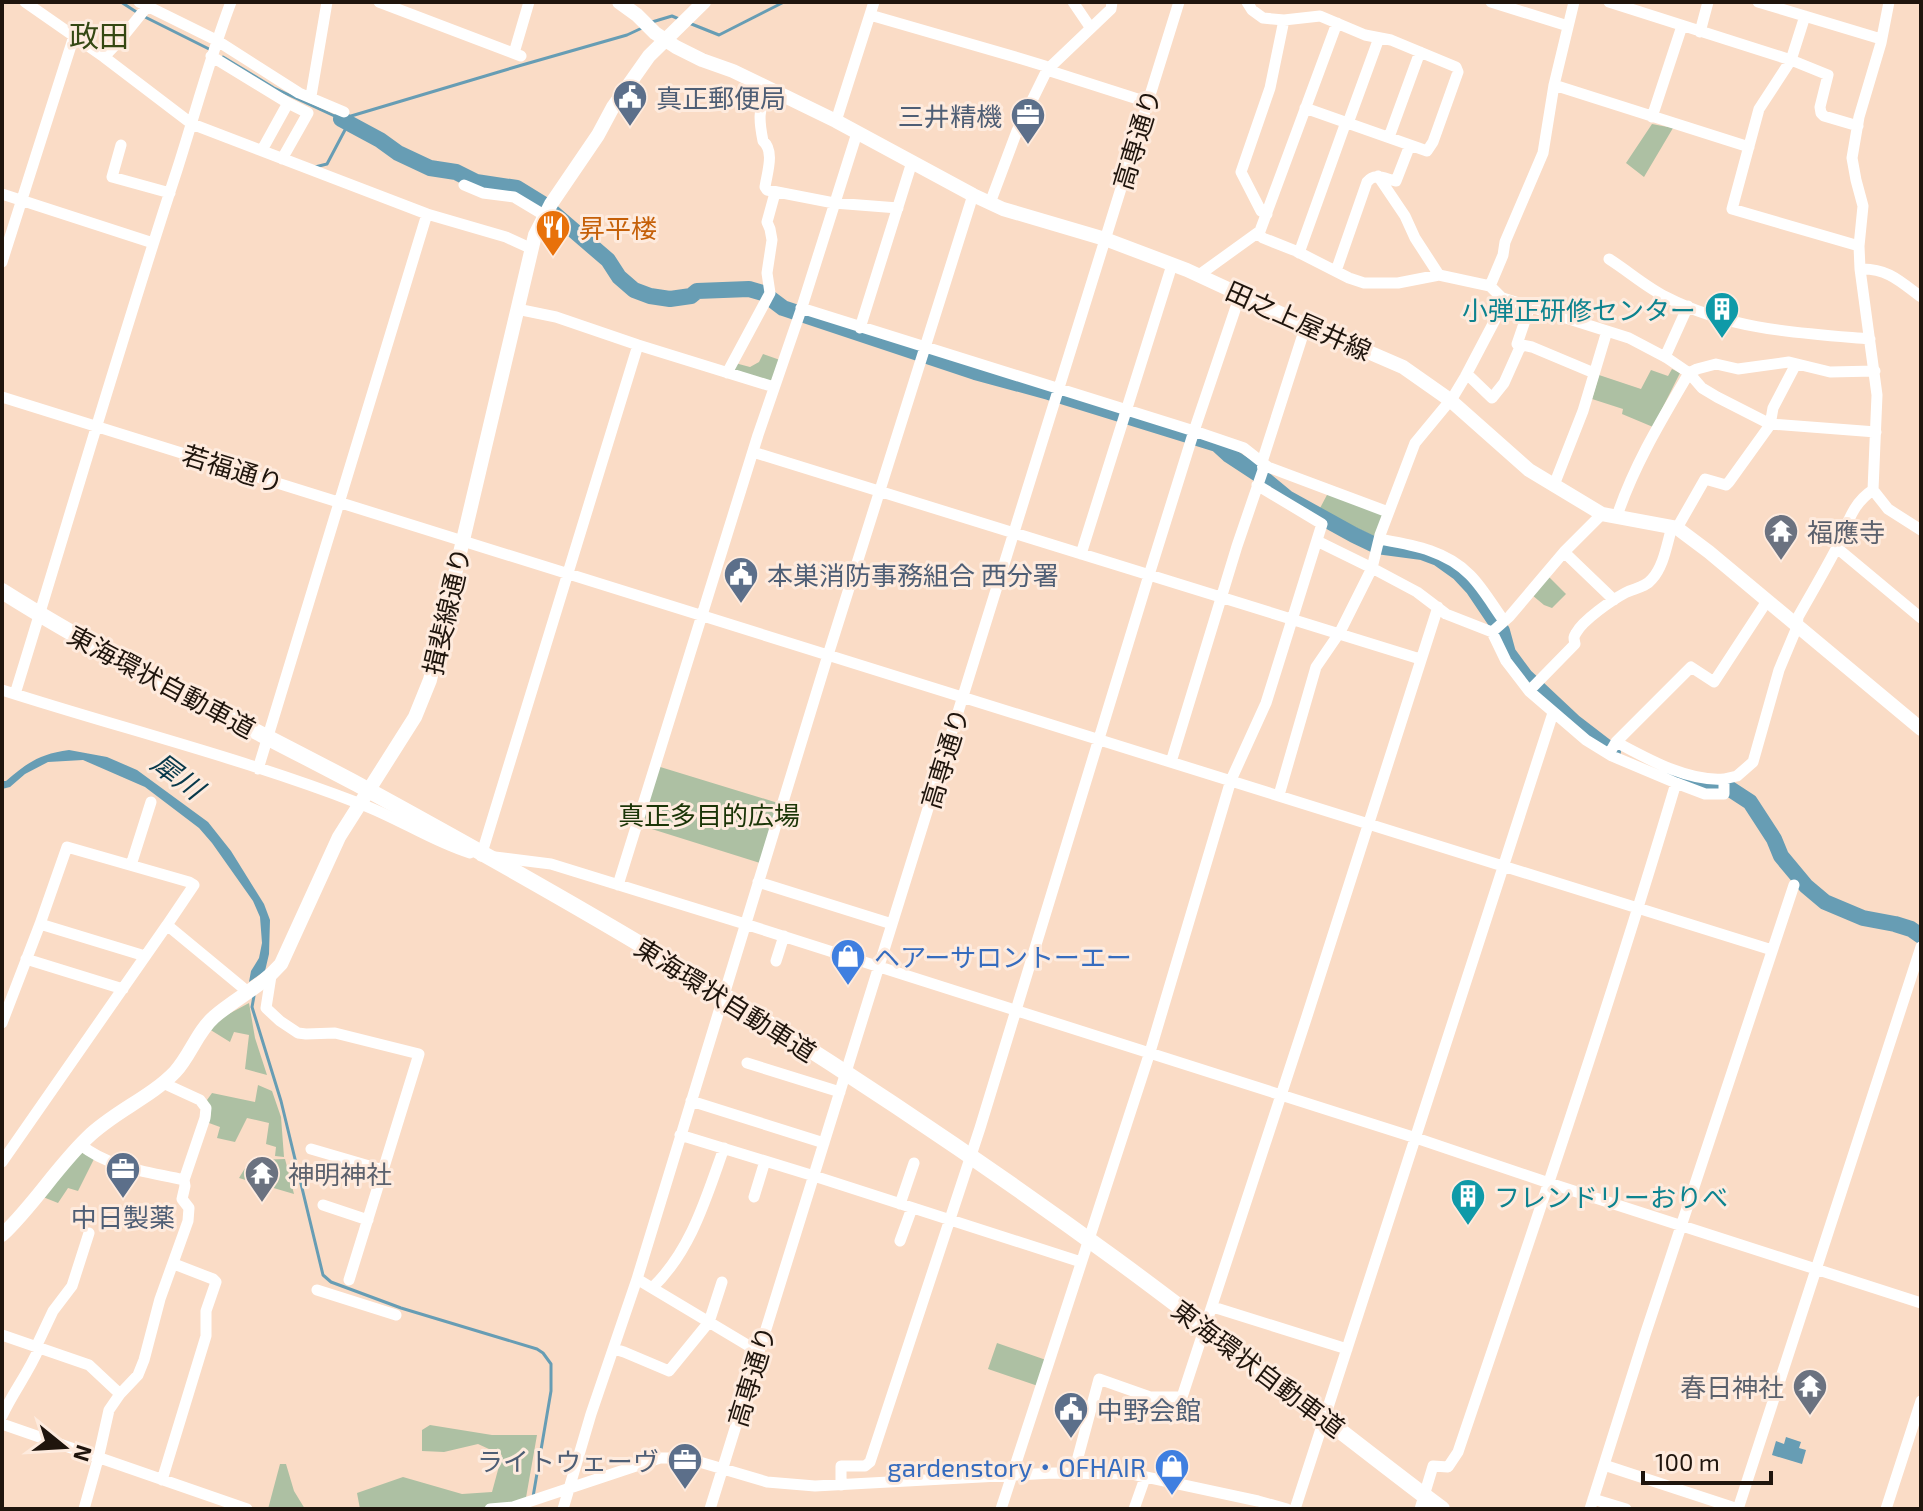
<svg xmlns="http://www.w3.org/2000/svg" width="1923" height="1511" font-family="'Exo 2','Noto Sans JP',sans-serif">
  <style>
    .green { fill: #adc0a3 }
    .water { fill: #679db4 }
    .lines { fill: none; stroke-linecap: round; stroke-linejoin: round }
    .stream { stroke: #679db4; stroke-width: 3 }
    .river { stroke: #679db4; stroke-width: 16 }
    .minor { stroke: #fff; stroke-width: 11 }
    .major { stroke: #fff; stroke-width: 14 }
    .highway { stroke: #fff; stroke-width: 16 }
    .labels { text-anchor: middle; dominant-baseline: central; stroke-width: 6; stroke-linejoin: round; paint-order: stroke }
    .service-label { font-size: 26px; fill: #4e5e75; stroke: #feebde; text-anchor: start }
    .street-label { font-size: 26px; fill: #1f150d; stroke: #feebde }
    .food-label { font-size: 26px; fill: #c56008; stroke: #feebde; text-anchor: start }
    .culture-label { font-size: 26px; fill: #0d838f; stroke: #feebde; text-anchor: end }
    .worship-label { font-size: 26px; fill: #5b616d; stroke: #feebde; text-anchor: start }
    .park-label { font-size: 26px; fill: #1b3507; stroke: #feebde }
    .shop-label { font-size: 26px; fill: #366cbe; stroke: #feebde; text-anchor: start }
    .water-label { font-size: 28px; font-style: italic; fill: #07384a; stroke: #feebde }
    .quarter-label { font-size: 30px; fill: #354813; stroke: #feebde }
  </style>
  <rect width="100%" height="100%" fill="#fadcc6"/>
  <path class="green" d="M1652,124L1673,128L1644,177L1626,163Z
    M763,354L780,360L772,382L734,371L735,363L750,367L759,362Z
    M1672,369L1680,373L1653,427L1622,414L1623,409L1592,399L1599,375L1641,389L1651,370L1668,376Z
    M1328,493L1384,514L1376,537L1319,510Z
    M1548,576L1566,594L1552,608L1544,605L1532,595Z
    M657,766L778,803L760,863L639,825Z
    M249,1003L255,1038L267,1075L245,1069L249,1035L234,1032L230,1042L209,1029L223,1017Z
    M258,1085L272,1091L281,1117L284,1157L275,1156L276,1147L266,1144L269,1123L247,1118L235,1142L217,1138L220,1127L209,1123L211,1113L207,1100L212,1093L255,1102Z
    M81,1152L94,1159L78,1191L68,1188L58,1203L43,1197Z
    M285,1159L294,1194L239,1178L250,1160Z
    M997,1343L1046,1360L1038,1386L988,1369Z
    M430,1425L492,1435H537L524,1509H484L483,1507L466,1509H360L357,1493L403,1477L462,1494L492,1492L502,1455L478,1444L444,1452L422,1451V1430Z
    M280,1464H286L294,1491L305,1509H268Z"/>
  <path class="water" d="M69,750L107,757L137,770L208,822L231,851L264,904L270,920L269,954L265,971L249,982L251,971L259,958L262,943L260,917L253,901L212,843L199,828L174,809L145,787L83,760L48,762L25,774L10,787L2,789V781H6C28,762 40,754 69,750Z
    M1786,1437L1801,1442L1799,1448L1806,1450L1802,1464L1772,1455L1776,1441L1784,1444Z"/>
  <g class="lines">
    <path class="stream" d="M121,2L138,13
      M145,17L209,49
      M652,22L672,16L679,19
      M689,23L719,35L784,2
      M223,57L274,88L341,119L522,65L627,35L642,28
      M315,167L327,164L346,128
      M254,996L252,1007L281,1101L323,1275L331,1282L401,1308L537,1349L543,1353L551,1364V1391L533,1497"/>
    <path class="river" d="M341,119L380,140L398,153L430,168L456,172L476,182L517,188L543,204L608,260L619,277L634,290L650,296L670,299L691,296L697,291L749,289L763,293L783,308L975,372L1049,392L1217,444L1229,455L1258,474L1287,498L1354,535L1377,546L1422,552L1438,558L1459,573L1473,588L1502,631L1508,653L1525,676L1574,722L1613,752
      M1671,776L1688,782L1727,787L1750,802L1774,839L1781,856L1806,886L1825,902L1863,918L1895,924L1911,929L1921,936"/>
    <path class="minor" d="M25,2L104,57L192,124L427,214L506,237L530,248
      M139,2L216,40L299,93L344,112
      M379,2L521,56
      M1073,2L1090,27
      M1247,2L1252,10L1263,18L1284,20L1320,16L1365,35L1391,40L1456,67L1458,72L1433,142L1427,151L1305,108
      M1491,2L1568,26
      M1574,2L1554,85L1543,153L1505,242L1503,255L1490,286L1501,297L1506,299L1629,338L1667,358L1689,373L1702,388L1717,397L1770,424L1876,432
      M1609,2L1791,60L1828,75L1820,107L1821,113L1824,116L1858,126
      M1758,2L1881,39
      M1889,2L1881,43L1859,117L1852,158L1856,180L1863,206L1859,246L1860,269L1877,395L1873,490L1888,509L1921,530
      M870,15L1022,59L1045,66L1047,70L1147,102
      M1805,16L1791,60L1759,109L1732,209L1859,246
      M1700,32L1708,2
      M514,53L529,2
      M211,56L288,103L308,113L282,159
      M104,57L121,39L150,3
      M1554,85L1749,147
      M768,88C759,112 758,116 763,141C775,151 767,173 765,187L767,190L834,203L898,208
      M311,96L327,2
      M1652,117L1682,26
      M836,121L874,2
      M1348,123L1379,38
      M1389,137L1420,52
      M121,145L112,177L170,193
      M262,150L288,103
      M1378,176L1405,216L1415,238L1439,275
      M464,185L483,193L514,197L544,215
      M2,194L153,243
      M990,203L1017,131L1047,70L1111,9L1112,2
      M1267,214L1261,211L1241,172L1270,88L1284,20
      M1258,234L1263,238L1296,251L1349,278L1364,283H1398L1439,275L1490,286
      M1299,253L1346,122
      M1609,259C1628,271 1646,287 1666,297C1730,330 1799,333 1870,339
      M2,262L74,36
      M1860,269C1887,268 1900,281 1921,297
      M1336,271L1367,182C1375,172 1385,179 1396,181L1410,145
      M1199,275L1260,231L1337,23
      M1506,299L1465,377L1453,397L1415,443L1380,535L1372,568L1417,592L1446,614L1492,632L1506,661L1529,691L1586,740L1612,756L1676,783L1705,794H1724V779L1737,776L1753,762L1779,670L1797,627L1798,617C1811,594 1824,572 1836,549C1847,527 1851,504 1873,490
      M1530,306L1517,344L1532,347L1594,373
      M801,308L1194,431L1244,448L1268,467L1388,512
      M517,309L556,317L638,345L774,387
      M860,328L912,162
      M1665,357L1688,306
      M727,373L770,293L767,273L772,240L770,229L767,222L775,193
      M1467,374L1492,398L1504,383L1521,345
      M2,397L1772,950
      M753,452L1420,659
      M1554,485L1583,411L1607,331
      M1617,516C1634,465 1662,419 1689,373L1697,369L1716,364L1738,369L1789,362L1830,372L1875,371
      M1677,528L1705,479L1726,485L1729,482L1770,425L1773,408L1796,364
      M1379,539C1412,545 1446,550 1470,575C1483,588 1493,606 1504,621
      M1837,548L1921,618
      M1564,552L1614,600
      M1081,554L1172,265
      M1492,632L1509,617L1564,552L1602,514
      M2,690C120,728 242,758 358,803C397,817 431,841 470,853
      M1529,691L1575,644C1574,638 1573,638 1576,633C1583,620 1612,600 1625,593C1634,588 1645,588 1652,579C1664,566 1667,543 1672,527
      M15,694C69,519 120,344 177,170C195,114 210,57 231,2
      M1616,742C1648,759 1688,782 1724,779
      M1609,754L1616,742L1691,667L1714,682L1767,601
      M1171,762L1237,546L1263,470L1262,462L1306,325
      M258,769L427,214
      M1279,795L1316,667L1340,632L1372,568L1317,541
      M481,856L638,345
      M495,857L551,864L745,924L1416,1138L1549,1183L1921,1303
      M131,865L151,802
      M758,882L892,924
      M618,885L758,435L801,310L857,133
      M40,924L145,956
      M26,959L123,989
      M776,961L784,936
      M271,976L266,1008L280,1021L298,1033L306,1034L335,1033L419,1054L349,1280
      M2,1023L40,924L67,847L189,882L194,885L167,925
      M747,1063L840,1092
      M691,1101L824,1143
      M680,1135L814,1176L1081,1262
      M81,1145C109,1168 150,1172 184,1180
      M311,1149L383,1170
      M2,1162L167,925L248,992
      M754,1197L765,1161
      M900,1204L914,1163
      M323,1205L368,1220
      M900,1241L912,1208
      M637,1279L759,1352
      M652,1288C691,1251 706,1198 724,1148
      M317,1290L396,1315
      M1213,1307L1347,1349
      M2,1335L89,1365L120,1394
      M36,1347L53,1311L72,1286L89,1233
      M614,1349L624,1352L669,1371L709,1322L722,1282
      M2,1416C13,1392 29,1372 39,1348
      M2,1424L247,1509
      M1604,1465L1738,1509
      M1074,1472L1099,1379L1150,1397H1182L1307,1016L1438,607
      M162,1480L206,1336V1311L216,1282L213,1279L174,1264
      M841,1485V1466H865L870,1462L980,1128L1149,575L1194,431L1240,295
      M1593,1499L1626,1509
      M84,1509L98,1459L109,1410L120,1394L138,1375L144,1360L160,1299L188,1221L189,1208L182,1199L185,1186L184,1180L205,1118L206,1108L200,1100L163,1083
      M490,1509L513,1507L660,1458H686L767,1482L815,1486L1054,1473L1132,1474L1258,1501L1287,1509
      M563,1509L591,1414L637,1279L828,655L973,195
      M710,1509L1179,2
      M1001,1509L1150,1052L1231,780L1266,703L1322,524L1257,485
      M1134,1509L1145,1478
      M1295,1509L1553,713
      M1420,1509L1433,1466L1448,1467L1458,1452C1533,1230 1609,1008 1676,783
      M1590,1509L1645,1335L1794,885
      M1738,1509L1921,947
      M1886,1509L1921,1401"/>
    <path class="major" d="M619,2L637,15L655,33L676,47L702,60L733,71L836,121L973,195L1003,209L1105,239L1187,270L1306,325L1403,367L1450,400L1529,470L1602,514L1677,528L1709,552L1921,729
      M2,1235C33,1206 56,1168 87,1138C113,1112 150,1098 175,1072C190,1056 197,1032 214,1017C236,998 262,986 281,964L339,837L415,717L430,680L535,235L551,204L598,135L613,107L649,56L704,2"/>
    <path class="highway" d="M2,591C116,663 238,721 357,784C465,843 573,903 678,967C827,1058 973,1155 1114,1258C1225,1339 1332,1426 1442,1509"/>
  </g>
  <defs>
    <g id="civic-pin" transform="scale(1.8)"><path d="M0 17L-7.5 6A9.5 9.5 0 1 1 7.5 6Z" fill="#5c6f8a" stroke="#feebde"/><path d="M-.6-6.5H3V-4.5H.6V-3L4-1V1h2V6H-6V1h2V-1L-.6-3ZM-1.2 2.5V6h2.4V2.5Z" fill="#fff"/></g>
    <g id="office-pin" transform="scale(1.8)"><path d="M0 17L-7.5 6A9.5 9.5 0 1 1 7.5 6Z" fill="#5c6f8a" stroke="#feebde"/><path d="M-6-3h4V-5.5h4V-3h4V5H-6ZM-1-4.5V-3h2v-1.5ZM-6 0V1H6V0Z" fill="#fff"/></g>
    <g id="restaurant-pin" transform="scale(1.8)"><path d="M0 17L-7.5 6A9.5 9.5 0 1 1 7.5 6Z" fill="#e8710a" stroke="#feebde"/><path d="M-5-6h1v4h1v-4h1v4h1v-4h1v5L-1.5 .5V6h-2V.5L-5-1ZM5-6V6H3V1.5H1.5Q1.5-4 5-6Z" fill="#fff"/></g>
    <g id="building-pin" transform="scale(1.8)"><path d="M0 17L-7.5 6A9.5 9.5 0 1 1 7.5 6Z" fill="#0f9aa8" stroke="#feebde"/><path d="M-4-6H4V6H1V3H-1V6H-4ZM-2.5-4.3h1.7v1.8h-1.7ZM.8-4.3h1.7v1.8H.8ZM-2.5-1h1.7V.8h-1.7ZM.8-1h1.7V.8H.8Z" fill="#fff"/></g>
    <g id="temple-pin" transform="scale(1.8)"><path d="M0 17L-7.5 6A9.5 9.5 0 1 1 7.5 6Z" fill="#6b7280" stroke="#feebde"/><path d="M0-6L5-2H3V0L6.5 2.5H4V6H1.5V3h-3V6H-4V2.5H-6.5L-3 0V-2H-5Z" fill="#fff"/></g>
    <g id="shop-pin" transform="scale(1.8)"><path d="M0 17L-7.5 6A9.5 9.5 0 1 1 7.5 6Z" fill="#3f7fe0" stroke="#feebde"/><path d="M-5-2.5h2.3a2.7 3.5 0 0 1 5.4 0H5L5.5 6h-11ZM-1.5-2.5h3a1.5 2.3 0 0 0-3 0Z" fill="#fff"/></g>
  </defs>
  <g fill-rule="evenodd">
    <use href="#civic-pin" x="630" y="97"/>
    <use href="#office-pin" x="1028" y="115"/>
    <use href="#restaurant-pin" x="553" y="227"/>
    <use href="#building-pin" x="1722" y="309"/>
    <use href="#temple-pin" x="1781" y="531"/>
    <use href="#civic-pin" x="741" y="574"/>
    <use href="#shop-pin" x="848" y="956"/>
    <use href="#office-pin" x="123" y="1169"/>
    <use href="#temple-pin" x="262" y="1173"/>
    <use href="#building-pin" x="1468" y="1196"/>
    <use href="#temple-pin" x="1810" y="1386"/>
    <use href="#civic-pin" x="1071" y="1409"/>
    <use href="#office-pin" x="685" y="1460"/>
    <use href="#shop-pin" x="1172" y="1466"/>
  </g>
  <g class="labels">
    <g class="service-label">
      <text x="656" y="97">真正郵便局</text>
      <text x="1002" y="115" text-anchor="end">三井精機</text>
      <text x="767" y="574">本巣消防事務組合 西分署</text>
      <text x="123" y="1216" text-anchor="middle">中日製薬</text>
      <text x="1097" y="1409">中野会館</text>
      <text x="659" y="1460" text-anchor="end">ライトウェーヴ</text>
    </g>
    <g class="street-label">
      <text transform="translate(1136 139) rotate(-73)">高専通り</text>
      <text transform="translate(1299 320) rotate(24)">田之上屋井線</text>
      <text transform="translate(233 468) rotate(17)">若福通り</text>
      <text transform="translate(446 611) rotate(-77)">揖斐線通り</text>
      <text transform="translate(162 681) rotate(28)">東海環状自動車道</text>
      <text transform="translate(944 758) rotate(-73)">高専通り</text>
      <text transform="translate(726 999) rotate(32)">東海環状自動車道</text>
      <text transform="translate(1259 1368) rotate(37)">東海環状自動車道</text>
      <text transform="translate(751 1376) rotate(-73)">高専通り</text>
    </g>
    <g class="food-label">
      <text x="579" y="227">昇平楼</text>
    </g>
    <g class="culture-label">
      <text x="1696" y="309">小弾正研修センター</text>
      <text x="1494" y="1196" text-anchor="start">フレンドリーおりべ</text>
    </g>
    <g class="worship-label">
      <text x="1807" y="531">福應寺</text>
      <text x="288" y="1173">神明神社</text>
      <text x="1784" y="1386" text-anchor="end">春日神社</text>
    </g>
    <g class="park-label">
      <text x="709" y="814">真正多目的広場</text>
    </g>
    <g class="shop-label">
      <text x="874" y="956">ヘアーサロントーエー</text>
      <text x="1146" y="1466" text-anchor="end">gardenstory・OFHAIR</text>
    </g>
    <g class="water-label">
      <text transform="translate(178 775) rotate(37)">犀川</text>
    </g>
    <g class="quarter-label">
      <text x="99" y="35">政田</text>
    </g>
  </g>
  <rect width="1923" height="1511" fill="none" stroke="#1f150d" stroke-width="8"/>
  <g transform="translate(64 1447) rotate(108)" stroke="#feebde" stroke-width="6" paint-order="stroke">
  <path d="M0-6L14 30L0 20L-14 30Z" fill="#1f150d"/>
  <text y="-12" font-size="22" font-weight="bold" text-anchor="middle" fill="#1f150d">N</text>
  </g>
  <path d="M1643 1471v12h128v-12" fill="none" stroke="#1f150d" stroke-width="4"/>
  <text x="1655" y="1471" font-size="24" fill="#1f150d" stroke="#feebde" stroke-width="6" paint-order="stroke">100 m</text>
</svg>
